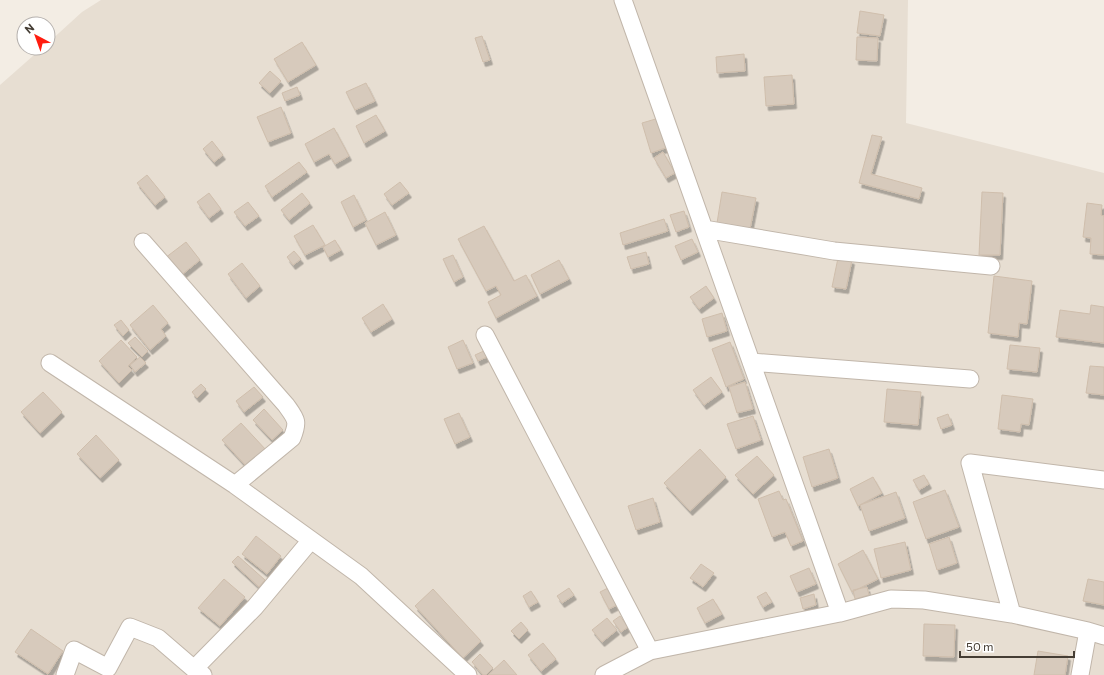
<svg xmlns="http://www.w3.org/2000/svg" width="1104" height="675" font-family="Commissioner,sans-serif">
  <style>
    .residential { fill: #e7ded2 }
    .building { fill: #d7cabc; stroke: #cfbeac; filter: url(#shadow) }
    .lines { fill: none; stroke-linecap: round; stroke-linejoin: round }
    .street-casing { stroke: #c1b6aa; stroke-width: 19 }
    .street { stroke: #fff; stroke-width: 17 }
  </style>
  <defs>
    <filter id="shadow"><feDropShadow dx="2.5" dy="4.5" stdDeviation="0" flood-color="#0004"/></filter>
  </defs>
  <rect width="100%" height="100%" fill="#f3ede4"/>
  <path class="residential" d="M101,0H908L906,123L1104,173V675H0V85L42,48H48V43L82,12Z"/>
  <path class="building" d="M860,11L884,15L880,36L857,33Z
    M482,36L490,60L483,62L475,38Z
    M857,37L878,38L877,61L856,60Z
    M302,42L316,65L288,82L274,59Z
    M744,54L745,71L717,73L716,57Z
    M270,71L281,81L270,93L259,83Z
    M792,75L794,104L766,106L764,77Z
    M366,83L375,101L355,110L346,92Z
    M297,87L300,95L285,101L282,93Z
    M281,107L291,133L268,142L257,117Z
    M376,115L385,131L364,143L356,126Z
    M659,118L668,147L651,153L642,123Z
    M334,128L349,156L335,164L329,154L314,162L305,144Z
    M872,135L882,137L871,174L922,188L919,199L859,183Z
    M212,141L223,155L214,162L203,149Z
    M663,152L675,173L666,178L654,158Z
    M299,162L307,172L272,197L265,186Z
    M147,175L165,197L155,205L137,183Z
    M400,182L409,193L392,205L384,194Z
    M722,192L756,198L750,229L717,223Z
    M982,192L1003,193L1000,255H979Z
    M209,193L221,209L209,218L197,202Z
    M302,193L310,203L289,220L281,210Z
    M354,195L366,220L353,227L341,202Z
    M248,202L259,216L245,226L234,212Z
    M1087,203L1102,205L1101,215L1104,216V255L1090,254L1091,238L1083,237Z
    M684,211L689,227L676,232L670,215Z
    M385,212L396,235L376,245L365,223Z
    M664,219L668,231L623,245L620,233Z
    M313,225L325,245L305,255L294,236Z
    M484,226L514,281L526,275L537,296L496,318L488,302L501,295L496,286L486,291L458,239Z
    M692,239L698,252L681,260L675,246Z
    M335,240L341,250L328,257L323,247Z
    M186,242L200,260L179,277L165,258Z
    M294,251L301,259L293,265L287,257Z
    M646,252L649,264L631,269L627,257Z
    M453,255L463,277L454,282L443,259Z
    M838,258L852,260L846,289L832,287Z
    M559,260L569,279L540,294L531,275Z
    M242,263L260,286L246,298L228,274Z
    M994,276L1032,281L1027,324L1019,323L1018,337L988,333Z
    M706,286L714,298L699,309L690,297Z
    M383,304L392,319L371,332L362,318Z
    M153,305L168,323L161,329L166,336L150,350L130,325Z
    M1091,305L1104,307V343L1056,337L1060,310L1090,314Z
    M722,313L727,331L707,337L702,319Z
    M121,320L129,330L123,336L114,325Z
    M135,337L148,351L142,357L128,343Z
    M121,340L137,357L128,366L132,370L119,383L99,361Z
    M463,340L473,363L457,369L448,347Z
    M730,342L744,379L726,387L712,349Z
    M1010,345L1040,348L1037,372L1007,369Z
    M486,350L489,356L478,361L475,355Z
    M140,357L146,363L135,372L130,365Z
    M1090,366L1104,367V395L1086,393Z
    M711,377L722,392L704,405L693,390Z
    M745,382L753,409L737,413L729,387Z
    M201,384L206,389L197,398L192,392Z
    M254,387L263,397L244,412L236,401Z
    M887,389L921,392L918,425L884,422Z
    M43,392L62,412L40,433L21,412Z
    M1002,395L1033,399L1029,425L1021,424L1020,432L998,429Z
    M264,409L283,430L272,440L253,420Z
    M459,413L470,437L455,444L444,419Z
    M948,414L952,425L941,429L937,418Z
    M753,416L761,440L736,449L727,424Z
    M241,423L267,451L248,468L222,440Z
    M96,435L119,460L100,478L77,454Z
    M700,449L726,477L690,511L664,483Z
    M829,449L838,478L812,487L803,457Z
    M757,456L774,475L753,494L735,475Z
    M924,475L929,484L919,490L913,480Z
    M873,477L882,493L858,506L850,489Z
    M945,490L959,527L926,539L913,502Z
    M779,491L783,500L786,499L803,541L791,546L785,532L772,537L758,499Z
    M896,492L905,518L869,531L860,505Z
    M653,498L660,522L636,530L628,506Z
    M256,536L281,556L267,574L242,554Z
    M949,537L957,563L937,570L929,544Z
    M905,542L911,570L881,578L874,549Z
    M863,550L878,579L852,592L838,564Z
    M238,556L265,580L259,587L232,562Z
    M701,564L714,573L703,587L690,578Z
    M809,568L816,584L797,592L790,576Z
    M224,579L245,597L220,626L198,608Z
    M1088,579L1104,582V605L1083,601Z
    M610,587L619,604L609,609L600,592Z
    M867,587L869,595L855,599L853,590Z
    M569,588L574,595L562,603L557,596Z
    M433,589L481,641L463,658L415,606Z
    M531,591L538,602L529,607L523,596Z
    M766,592L772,602L763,607L757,597Z
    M814,594L816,605L803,609L800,598Z
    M713,599L722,614L705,623L697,608Z
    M620,616L628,627L621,632L613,621Z
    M607,618L617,630L602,642L592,630Z
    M521,622L528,630L519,639L511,631Z
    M924,624L955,625L954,657L923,656Z
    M31,629L63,651L48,674L15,652Z
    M543,643L556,659L541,671L528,655Z
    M1038,651L1068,656L1065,675H1034Z
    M480,654L493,668L486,675H483L472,662Z
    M504,660L517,675H488Z"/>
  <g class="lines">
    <g class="street-casing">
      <path id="street" d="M623,0L840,613
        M704,229L834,251L991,266
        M143,242L286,405C296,419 299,421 292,438L235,485
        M485,335L650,651
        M751,362L970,379
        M50,363L235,485L361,576L468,675
        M1012,614L970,463L1104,480
        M194,669L255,607L311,540
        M65,675L74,650L108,668L130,627L158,638L194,669L203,675
        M604,675L650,651L840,613L891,599L924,600L1012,614L1088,631
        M1080,675L1088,631L1104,636"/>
    </g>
    <use href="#street" class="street"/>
  </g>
  <g transform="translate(36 36) rotate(319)"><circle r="19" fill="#ffffff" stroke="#b5b1ae"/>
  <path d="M0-3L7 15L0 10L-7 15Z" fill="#ff1c0f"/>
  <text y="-6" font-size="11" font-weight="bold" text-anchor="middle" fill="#453d34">N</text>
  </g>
  <path d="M960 651v6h114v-6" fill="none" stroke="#453d34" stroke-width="2"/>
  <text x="966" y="651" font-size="12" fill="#453d34" stroke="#ffffff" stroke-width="3" paint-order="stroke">50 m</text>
</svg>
